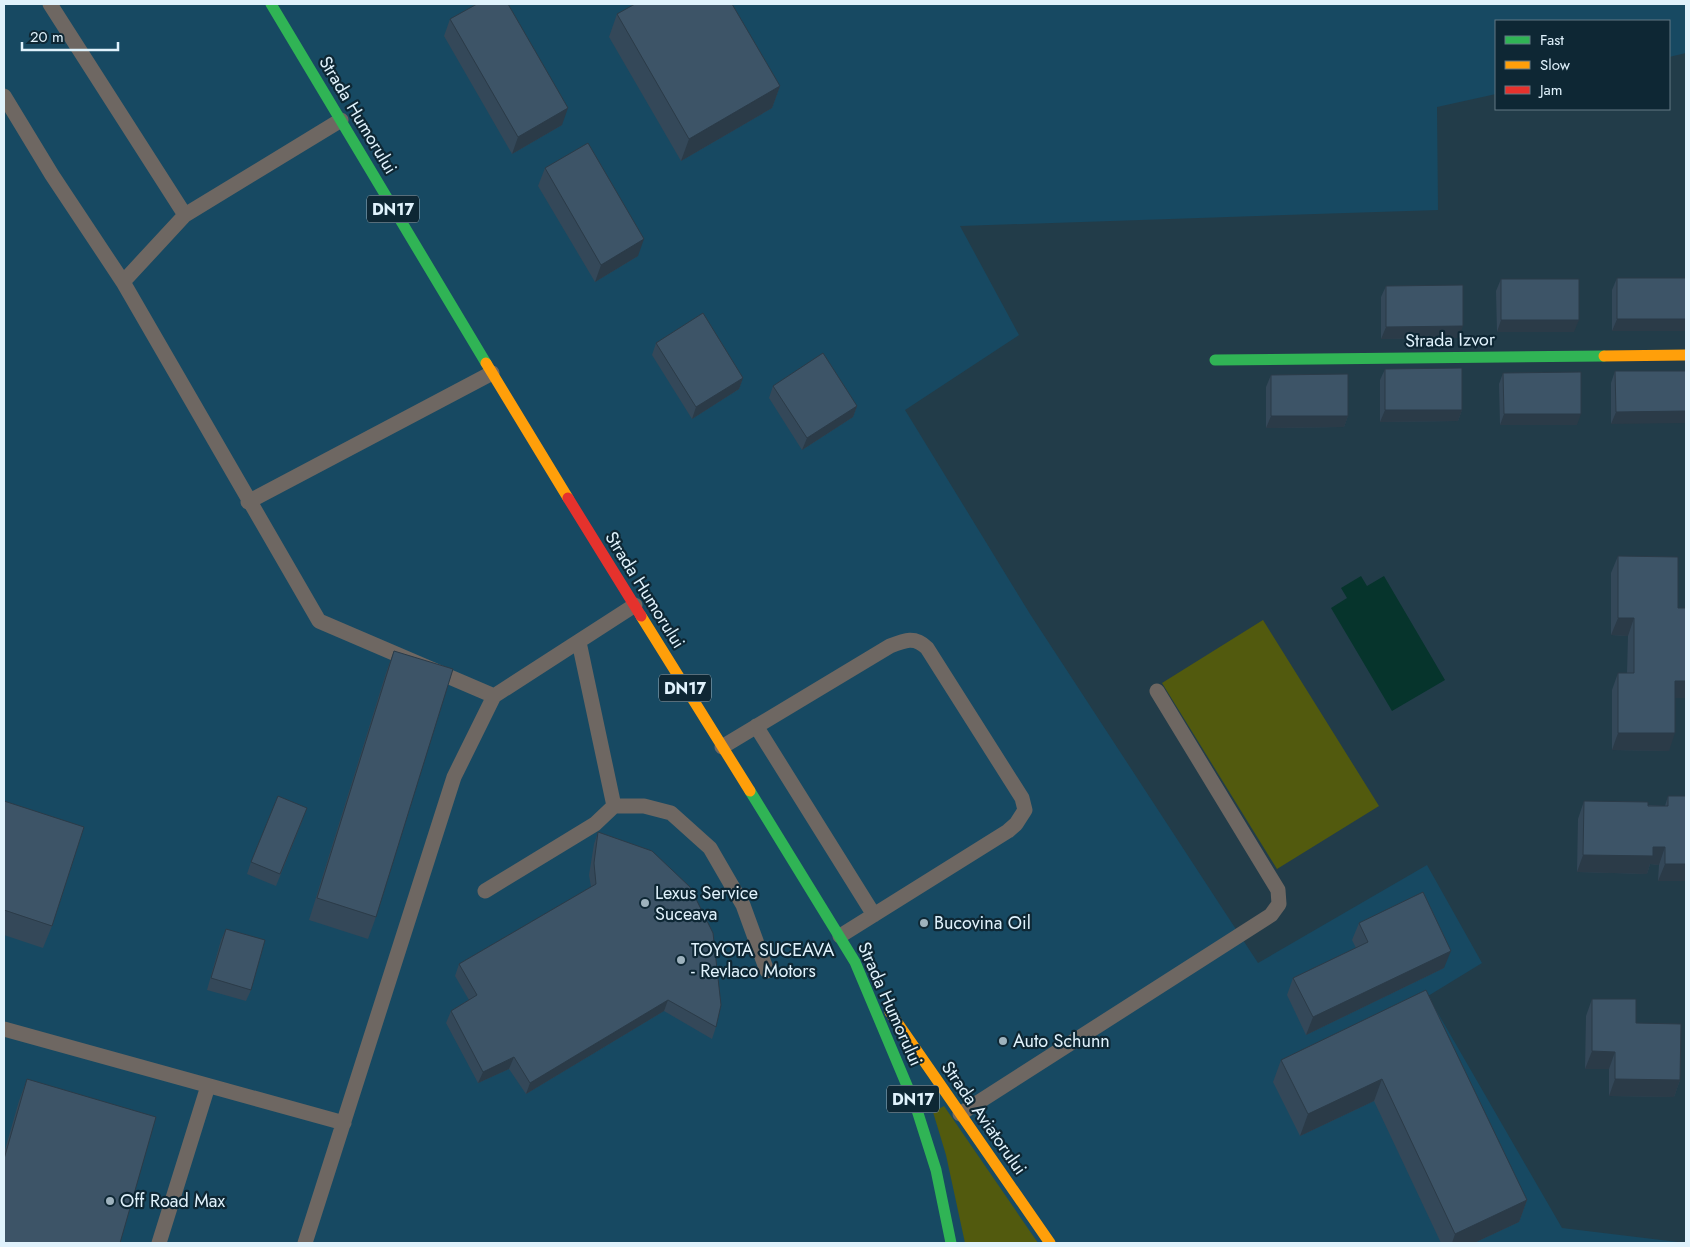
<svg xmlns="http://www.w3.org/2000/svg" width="1690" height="1247" font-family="Jost,sans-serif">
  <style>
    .built { fill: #174962 }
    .green { fill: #525a0e }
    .water { fill: #06342c }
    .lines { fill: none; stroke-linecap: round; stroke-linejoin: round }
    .lane { stroke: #6e6762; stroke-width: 15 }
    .fast { stroke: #30b455; stroke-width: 11 }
    .slow { stroke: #ff9f0a; stroke-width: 11 }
    .jam { stroke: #e5322d; stroke-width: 11 }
    .wall { fill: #344859 }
    .shaded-wall { fill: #2b3b48 }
    .building { fill: #3d5467; stroke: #2b3b48 }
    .poi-dot { fill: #9eb2bd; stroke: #0e2734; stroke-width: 2 }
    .labels { text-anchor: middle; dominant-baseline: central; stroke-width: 4.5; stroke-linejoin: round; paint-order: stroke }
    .shield { fill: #0e2734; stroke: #a1b5c0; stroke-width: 1 }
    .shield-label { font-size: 16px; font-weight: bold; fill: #e0f2fc }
    .street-label { font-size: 18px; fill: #e0f2fc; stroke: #0e2734 }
    .poi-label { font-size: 18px; fill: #e0f2fc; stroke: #0e2734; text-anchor: start }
  </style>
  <rect width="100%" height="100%" fill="#223c49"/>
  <path class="built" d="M4,4H1686V53L1669,57V21H1496V94L1437,107L1438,210L960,226L1019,335L905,410L1030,614L1258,963L1427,865L1482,963L1428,996L1562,1228L1686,1243H4Z"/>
  <path class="green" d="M1263,620L1379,806L1277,869L1162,683Z
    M944,1106L1038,1243H965L946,1155L933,1112Z"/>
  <path class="water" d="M1361,576L1367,586L1384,576L1445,680L1392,711L1331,608L1347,598L1341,588Z"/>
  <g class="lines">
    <path class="lane" d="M50,4L185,215
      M4,96L52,175L123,282L319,621L494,696
      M123,282L185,215L341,120
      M248,502L492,373
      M579,642L614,806
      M756,726L874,915
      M722,747L890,646C905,640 915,636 927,648L1022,798L1025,810L1016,824L1008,831L840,936
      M485,891L595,824L614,806H644L671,813L710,848L743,905L767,971
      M4,1029L344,1123
      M960,1114L1271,915L1279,904L1278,890L1157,691
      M159,1243L208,1086
      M305,1243L454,777L494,696L635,605"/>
    <path class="fast" d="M271,4L486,363
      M1215,360L1604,356
      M750,791L855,962L916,1107L936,1170L951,1243"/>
    <path class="slow" d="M1604,356L1686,355
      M486,363L568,498
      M641,616L750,791
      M890,1012L1050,1243"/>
    <path class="jam" d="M568,498L641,616"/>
  </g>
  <path class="wall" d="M617,14L780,86L772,108L681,161L609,37Z
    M450,19L562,125L512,154L444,36Z
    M545,168L638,256L595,282L538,186Z
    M1617,278H1686L1612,331V290Z
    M1501,279L1574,332H1497L1496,291Z
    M1386,286L1459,338L1381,339V297Z
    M656,343L743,378L739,389L692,419L652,355Z
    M1385,369L1462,410L1458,421L1380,422V380Z
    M1615,371H1686L1611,424V383Z
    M1503,373L1577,425H1500L1499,384Z
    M1271,375L1348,416L1344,427L1266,428V387Z
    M773,386L857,406L853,417L802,450L769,398Z
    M1618,556L1675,698L1669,751L1612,750V690L1618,673H1627L1628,636L1611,635V573Z
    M394,651L376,917L368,939L309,920L386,673Z
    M1668,796H1686V881H1658L1659,865L1650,864L1647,874L1577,872L1578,819L1584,801L1665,806Z
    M4,801L52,926L43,948L4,935Z
    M303,819L276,886L247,874L251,862Z
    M598,832L716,1027L712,1039L664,1011L526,1094L509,1069L478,1083L446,1023L451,1011L469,1000L455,976L459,964L591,887L589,875L594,844Z
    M1359,923L1444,968L1306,1035L1287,995L1293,978L1356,948L1352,940Z
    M226,929L251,990L246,1001L207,990L221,940Z
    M1426,990L1527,1200L1519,1222L1474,1243H1441L1374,1101L1300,1136L1273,1082L1281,1060Z
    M1592,999L1636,1023L1680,1080L1674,1097L1609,1096V1069H1585L1586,1016Z
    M27,1079L4,1243V1153L19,1101Z"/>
  <path class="shaded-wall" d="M780,86L772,108L681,161L689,139Z
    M568,108L562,125L512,154L518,137Z
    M644,239L638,256L595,282L601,265Z
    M1617,319H1686V331H1612Z
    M1501,320H1579L1574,332H1497Z
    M1463,326L1459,338L1381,339L1386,327Z
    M743,378L739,389L692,419L696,407Z
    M857,406L853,417L802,450L807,438Z
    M1385,410H1462L1458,421L1380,422Z
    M1686,411V423L1611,424L1616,412Z
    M1504,414H1581L1577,425H1500Z
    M1271,416H1348L1344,427L1266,428Z
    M1618,618H1634L1628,636L1611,635Z
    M1675,681H1686V698H1669Z
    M1618,733H1675L1669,751L1612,750Z
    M1653,847H1665L1659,865L1650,864L1647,874L1577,872L1583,855Z
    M1665,864H1686V881H1658Z
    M1451,951L1444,968L1306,1035L1313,1017Z
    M668,1000L664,1011L526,1094L530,1083Z
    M1592,1051L1615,1052L1609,1069H1585Z
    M514,1057L509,1069L478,1083L483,1072Z
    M1382,1079L1374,1101L1300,1136L1308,1114Z
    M1615,1079L1680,1080L1674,1097L1609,1096Z
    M1527,1200L1519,1222L1474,1243H1452L1455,1234Z"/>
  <path class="building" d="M477,4H508L568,108L518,137L450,19Z
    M635,4H732L780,86L689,139L617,14Z
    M588,143L644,239L601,265L545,168Z
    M1617,278H1686V319H1617Z
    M1501,279H1579V320H1501Z
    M1463,285V326L1386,327V286Z
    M703,313L743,378L696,407L656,343Z
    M823,353L857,406L807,438L773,386Z
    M1462,368V410H1385V369Z
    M1615,371H1686V411L1616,412Z
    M1581,372V414H1504L1503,373Z
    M1348,374V416H1271V375Z
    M1618,556L1678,557V608H1686V681H1675V733H1618V673H1634V618H1618Z
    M394,651L453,669L376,917L317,898Z
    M278,796L307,808L280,874L251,862Z
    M1668,796H1686V864H1665V847H1653V856L1583,855L1584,801L1648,802V806H1668Z
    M4,801L84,827L52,926L4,910Z
    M598,832L652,851L690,887L713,933L721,1005L716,1027L668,1000L530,1083L514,1057L483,1072L451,1011L477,995L459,964L596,884L594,863Z
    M1423,892L1451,951L1313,1017L1293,978L1368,942L1359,923Z
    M226,929L265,940L251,990L211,978Z
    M1426,990L1527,1200L1455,1234L1382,1079L1308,1114L1281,1060Z
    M1592,999H1636V1023L1681,1024L1680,1080L1615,1079V1052L1592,1051Z
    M27,1079L156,1117L120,1243H4V1159Z"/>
  <g class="poi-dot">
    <circle cx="645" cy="903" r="5"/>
    <circle cx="924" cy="923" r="5"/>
    <circle cx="681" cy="960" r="5"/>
    <circle cx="1003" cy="1041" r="5"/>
    <circle cx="110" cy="1201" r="5"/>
  </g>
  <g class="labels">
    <g class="shield">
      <rect x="367" y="195.5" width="52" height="27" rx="4"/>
      <rect x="659" y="674.5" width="52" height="27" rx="4"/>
      <rect x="887" y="1085.5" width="52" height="27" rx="4"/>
    </g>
    <g class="shield-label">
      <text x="393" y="209">DN17</text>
      <text x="685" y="688">DN17</text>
      <text x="913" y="1099">DN17</text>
    </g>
    <g class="street-label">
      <text transform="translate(358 115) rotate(59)">Strada Humorului</text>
      <text transform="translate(1450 340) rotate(-1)">Strada Izvor</text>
      <text transform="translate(645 590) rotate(58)">Strada Humorului</text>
      <text transform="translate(890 1004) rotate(66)">Strada Humorului</text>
      <text transform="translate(984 1118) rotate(55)">Strada Aviatorului</text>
    </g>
    <g class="poi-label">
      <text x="655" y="893">Lexus Service<tspan x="655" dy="21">Suceava</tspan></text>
      <text x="934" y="923">Bucovina Oil</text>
      <text x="691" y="950">TOYOTA SUCEAVA<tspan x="691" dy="21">- Revlaco Motors</tspan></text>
      <text x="1013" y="1041">Auto Schunn</text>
      <text x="120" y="1201">Off Road Max</text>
    </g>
  </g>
  <rect width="1690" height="1247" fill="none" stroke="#e0f2fc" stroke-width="10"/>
  <rect x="1495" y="20" width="175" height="90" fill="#0e2734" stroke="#627884"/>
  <rect x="1505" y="36" width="25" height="8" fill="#30b455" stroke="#627884"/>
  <text x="1540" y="45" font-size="15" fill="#e0f2fc">Fast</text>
  <rect x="1505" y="61" width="25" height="8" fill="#ff9f0a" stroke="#627884"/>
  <text x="1540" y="70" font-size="15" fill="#e0f2fc">Slow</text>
  <rect x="1505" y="86" width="25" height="8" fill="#e5322d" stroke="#627884"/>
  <text x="1540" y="95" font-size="15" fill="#e0f2fc">Jam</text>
  <path d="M22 42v8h96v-8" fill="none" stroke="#e0f2fc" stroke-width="2.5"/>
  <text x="30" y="42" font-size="15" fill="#e0f2fc" stroke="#0e2734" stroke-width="4" paint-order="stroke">20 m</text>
</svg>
